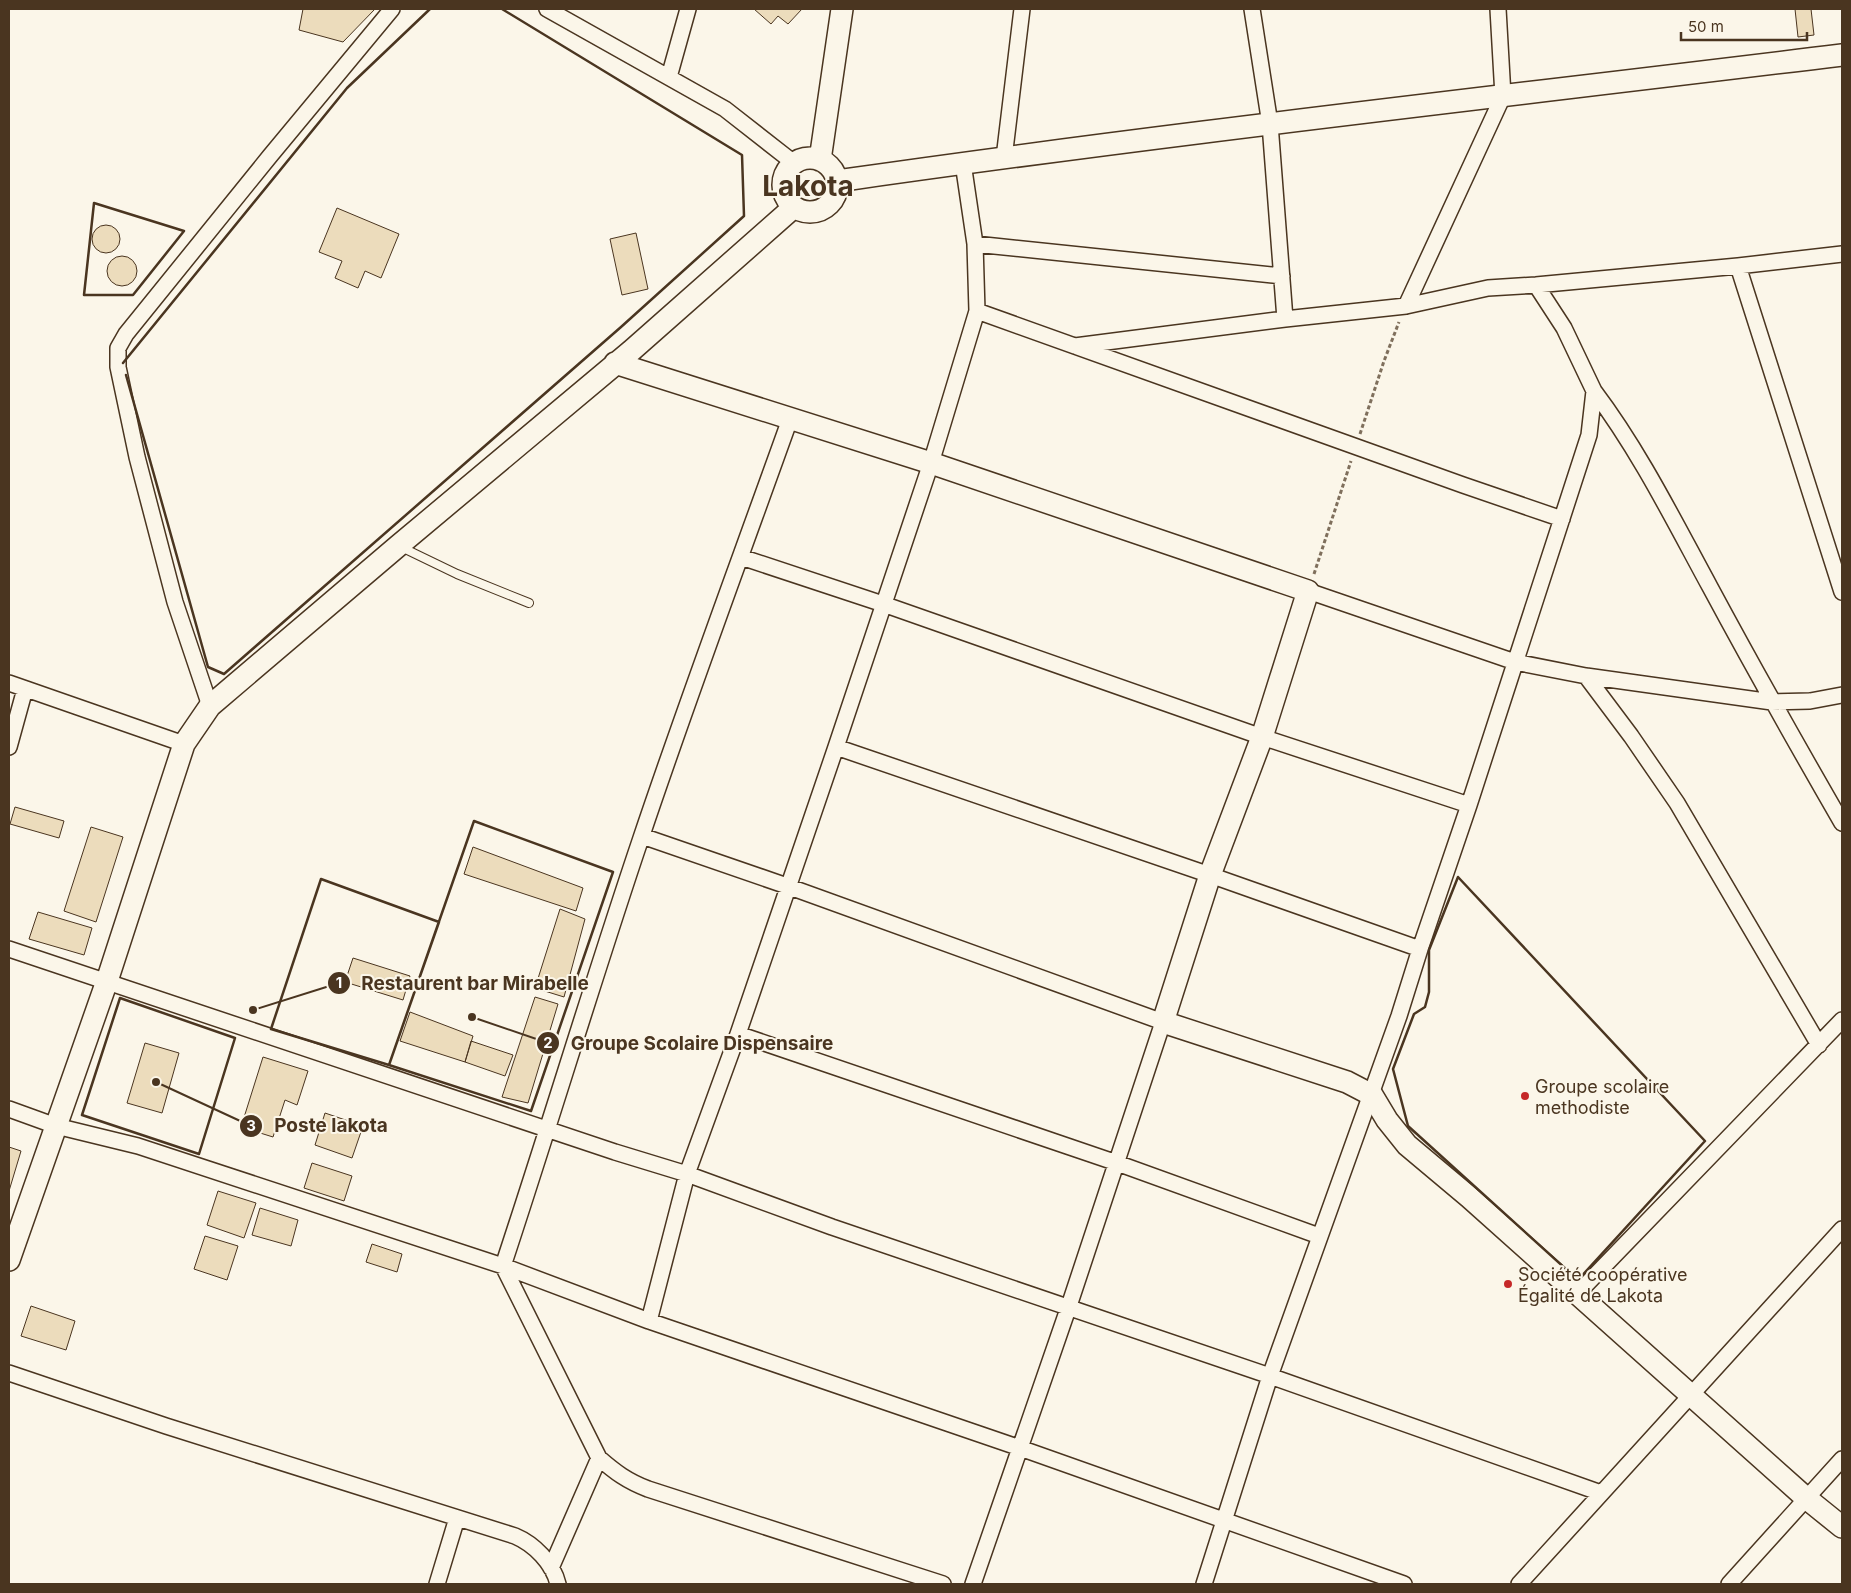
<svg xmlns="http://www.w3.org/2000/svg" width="1851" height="1593" font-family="Inter,sans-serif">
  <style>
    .building { fill: #ecdcbc; stroke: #4a3520 }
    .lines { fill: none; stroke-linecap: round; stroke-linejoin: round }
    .lane-casing { stroke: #4a3520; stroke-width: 10 }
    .street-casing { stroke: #4a3520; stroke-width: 18 }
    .secondary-casing { stroke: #4a3520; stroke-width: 24 }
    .path { stroke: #7f6f5c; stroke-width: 3; stroke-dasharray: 4 2.5; stroke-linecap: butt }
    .lane { stroke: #fbf6e9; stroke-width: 8 }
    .street { stroke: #fbf6e9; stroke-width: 15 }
    .secondary { stroke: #fbf6e9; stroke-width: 21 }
    .wall { stroke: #4a3520; stroke-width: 2.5 }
    .poi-dot { fill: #c62828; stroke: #fbf6e9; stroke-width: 2 }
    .labels { text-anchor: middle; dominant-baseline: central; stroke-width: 4; stroke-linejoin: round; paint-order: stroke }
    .poi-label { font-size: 18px; fill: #4a3520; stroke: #fbf6e9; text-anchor: start }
    .town-label { font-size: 28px; font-weight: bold; fill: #4a3520; stroke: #fbf6e9 }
    .leader { fill: none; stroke: #4a3520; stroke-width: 2 }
    .callout-dot { fill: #4a3520; stroke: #fbf6e9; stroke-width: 2 }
    .mark-label { font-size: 15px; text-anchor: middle; font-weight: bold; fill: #fff }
    .callout-label { font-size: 19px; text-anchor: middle; font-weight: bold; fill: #4a3520; stroke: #fbf6e9; stroke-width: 4; stroke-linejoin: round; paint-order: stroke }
  </style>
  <rect width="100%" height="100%" fill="#fbf6e9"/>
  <path class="building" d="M303,9H375L343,42L299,30Z
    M754,9H802L788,24L778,16L771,24Z
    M1795,9H1811L1814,35L1798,37Z
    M337,208L399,234L381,278L365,271L358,288L335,278L342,261L319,252Z
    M92 239a14 14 0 1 1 28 0a14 14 0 1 1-28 0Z
    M636,233L648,289L622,295L610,239Z
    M107 271a15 15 0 1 1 30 0a15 15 0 1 1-30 0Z
    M15,807L64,821L59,838L10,824Z
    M91,827L123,837L96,922L64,911Z
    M473,847L583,888L576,911L464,874Z
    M560,909L585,919L564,997L535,988Z
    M38,912L92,928L84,955L29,939Z
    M353,958L410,976L403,1000L345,982Z
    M535,997L558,1004L528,1103L502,1097Z
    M410,1012L473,1036L465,1062L400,1041Z
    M471,1041L513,1055L505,1076L465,1062Z
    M145,1043L179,1053L162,1113L127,1103Z
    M263,1057L308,1071L297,1105L285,1100L273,1137L241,1127Z
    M325,1113L363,1126L352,1158L315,1145Z
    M9,1147L21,1151L9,1191Z
    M312,1163L352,1176L344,1201L304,1188Z
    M218,1191L256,1203L244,1238L207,1225Z
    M260,1208L298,1220L291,1246L252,1235Z
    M205,1236L238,1246L227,1280L194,1269Z
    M372,1244L402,1254L397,1272L366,1262Z
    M31,1306L75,1321L66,1350L21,1336Z"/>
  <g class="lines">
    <g class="lane-casing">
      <path id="lane" d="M399,546L457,574L529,603"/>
    </g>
    <g class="street-casing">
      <path id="street" d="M547,9L725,109L794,163
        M1252,9L1270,124L1285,319
        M669,77L688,9
        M1004,158L1022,9
        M975,244L1282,276
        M1738,266L1842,592
        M1406,306L1503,96L1498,9
        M977,311L1463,485L1562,519
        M1075,346L1285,319L1406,306L1488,288L1536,285L1738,266L1842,254
        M1594,391C1640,452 1674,521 1710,587C1753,667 1797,745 1842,823
        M790,419C740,559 688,698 641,838C593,980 550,1124 503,1266L599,1458C615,1472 627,1481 648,1489L943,1584
        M741,557L883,604L1262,737L1469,805
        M1308,591L1515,662L1586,676L1772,702L1810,701L1842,695
        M1586,676L1631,736L1677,803L1819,1045
        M9,683L184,744
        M210,706L175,602L137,457L118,367V348L126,334L270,156L392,9
        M9,747L25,689
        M836,747L1210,875L1420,949
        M642,836L787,886L1163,1022L1069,1306L973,1584
        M9,949L615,1152L687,1174L832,1227L1270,1376L1601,1493
        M738,1034L1117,1163L1319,1236
        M9,1109L56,1126L138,1146L503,1266L649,1321L1020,1448L1404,1584
        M1577,1294L1842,1020
        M649,1321L687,1174L738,1034L836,747L931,463L977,311L975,244L963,163
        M9,1373L166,1426L515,1536C534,1544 553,1563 558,1584
        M551,1568L599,1458
        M437,1584L457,1518
        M1204,1584L1270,1376L1399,1016L1420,949L1469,805L1589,435L1594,391L1564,328L1536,285
        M1519,1584L1842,1229
        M1729,1584L1842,1459"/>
    </g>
    <g class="secondary-casing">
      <path id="secondary" d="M783 185a27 27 0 1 1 54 0a27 27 0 1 1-54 0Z
        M820,160L842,9
        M837,181C1171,133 1507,96 1842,55
        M615,363L931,463L1308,591L1262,737L1210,875L1163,1022L1347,1082L1372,1095L1387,1120L1407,1145L1469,1197L1806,1498L1842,1527
        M9,1260L107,981L184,744L210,706L398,546L631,351L794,207"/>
    </g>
    <path class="path" d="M1360,434L1384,361L1399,322
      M1314,574L1351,461"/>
    <use href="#lane" class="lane"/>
    <use href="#street" class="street"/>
    <use href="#secondary" class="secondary"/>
    <path class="wall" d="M94,203L184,231L133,295H84Z
      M123,363L347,88L430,9
      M126,375L208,667L224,674L621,327L744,216L742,155L502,9
      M474,821L613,872L531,1111L389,1065Z
      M1458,877L1705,1141L1578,1280L1408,1126L1393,1069L1414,1014L1425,1007L1429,992V950Z
      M321,879L439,922L389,1065L271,1029Z
      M120,998L235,1038L199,1154L82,1115Z"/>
  </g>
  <g class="poi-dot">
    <circle cx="1525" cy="1096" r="5"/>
    <circle cx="1508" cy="1284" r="5"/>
  </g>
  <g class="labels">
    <g class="poi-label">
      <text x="1535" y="1086">Groupe scolaire<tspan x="1535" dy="21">methodiste</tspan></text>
      <text x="1518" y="1274">Société coopérative<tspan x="1518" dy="21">Égalité de Lakota</tspan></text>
    </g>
    <g class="town-label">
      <text x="808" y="186">Lakota</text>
    </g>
  </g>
  <path class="leader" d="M253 1010L339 983M472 1017L548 1043M156 1082L251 1126"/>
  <g class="callout-dot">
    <circle cx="253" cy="1010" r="5"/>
    <circle cx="472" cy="1017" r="5"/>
    <circle cx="156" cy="1082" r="5"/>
    <circle cx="339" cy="983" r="12"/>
    <circle cx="548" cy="1043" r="12"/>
    <circle cx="251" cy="1126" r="12"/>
  </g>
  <g class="mark-label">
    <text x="339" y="988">1</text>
    <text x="548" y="1048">2</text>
    <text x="251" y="1131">3</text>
  </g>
  <g class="callout-label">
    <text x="475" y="990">Restaurent bar Mirabelle</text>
    <text x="702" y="1050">Groupe Scolaire Dispensaire</text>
    <text x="331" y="1132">Poste lakota</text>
  </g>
  <rect width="1851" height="1593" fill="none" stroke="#4a3520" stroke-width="20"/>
  <path d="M1681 32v8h126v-8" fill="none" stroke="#4a3520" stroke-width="2.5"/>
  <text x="1688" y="32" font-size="15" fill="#4a3520" stroke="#fbf6e9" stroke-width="4" paint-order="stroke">50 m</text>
</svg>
